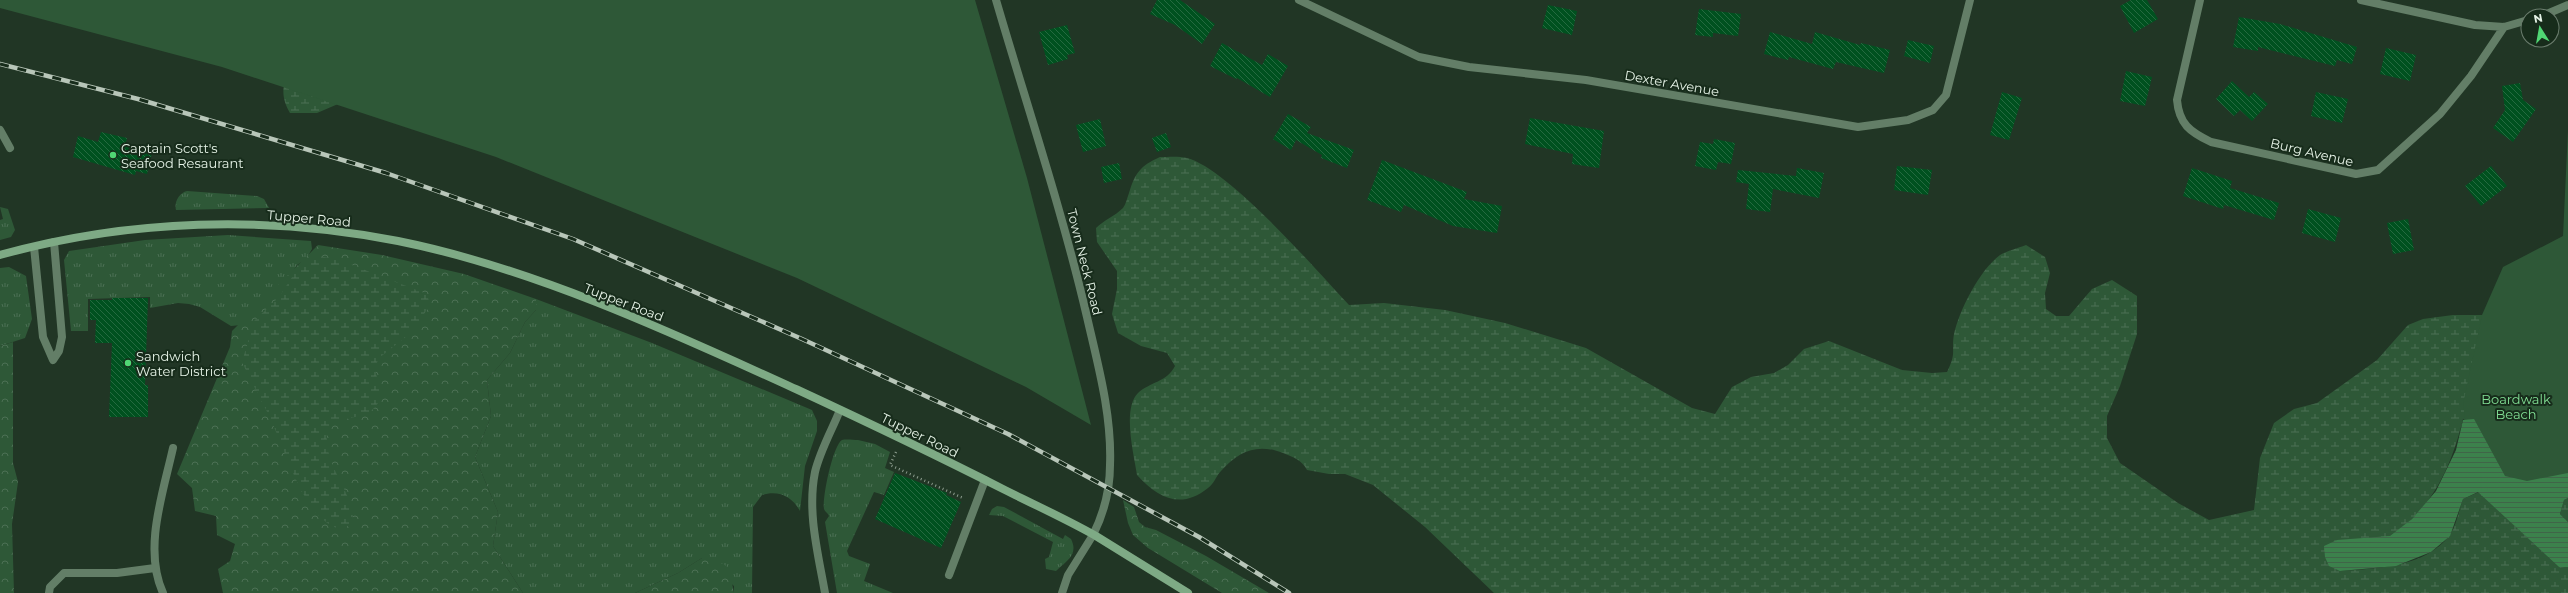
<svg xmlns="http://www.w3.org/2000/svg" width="2568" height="593" font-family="Montserrat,sans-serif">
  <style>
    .grass { fill: url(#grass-tufts) }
    .forest { fill: url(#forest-crowns) }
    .wetland { fill: url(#wetland-marsh) }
    .green { fill: #2e5837 }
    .water { fill: url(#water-rules) }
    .building { fill: url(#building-back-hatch) }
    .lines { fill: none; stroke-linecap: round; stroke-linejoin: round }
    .path { stroke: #8b9b8d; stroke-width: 2.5; stroke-dasharray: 1 3; stroke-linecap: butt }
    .lane { stroke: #637e67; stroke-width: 8 }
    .street { stroke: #637e67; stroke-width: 8 }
    .secondary { stroke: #7eaa85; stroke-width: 8 }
    .rail-casing { stroke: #b8c6b9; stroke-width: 4.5 }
    .rail { stroke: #172c1b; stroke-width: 3; stroke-dasharray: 9; stroke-linecap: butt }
    .poi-dot { fill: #50d674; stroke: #172c1b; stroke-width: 1.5 }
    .labels { text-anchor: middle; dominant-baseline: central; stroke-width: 4; stroke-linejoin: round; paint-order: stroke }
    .street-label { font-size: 13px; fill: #e6f3e7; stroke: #172c1b }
    .poi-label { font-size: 13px; fill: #e6f3e7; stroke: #172c1b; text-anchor: start }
    .park-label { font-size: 13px; fill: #82df95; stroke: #172c1b }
  </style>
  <defs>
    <pattern id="grass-tufts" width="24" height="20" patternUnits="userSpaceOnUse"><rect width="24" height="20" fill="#2e5837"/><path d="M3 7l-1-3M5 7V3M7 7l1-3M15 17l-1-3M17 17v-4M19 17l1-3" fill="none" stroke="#4c7054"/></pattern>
    <pattern id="forest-crowns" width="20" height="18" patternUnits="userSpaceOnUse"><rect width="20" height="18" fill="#2e5837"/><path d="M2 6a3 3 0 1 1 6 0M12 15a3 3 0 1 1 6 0" fill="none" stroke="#4c7054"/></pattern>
    <pattern id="wetland-marsh" width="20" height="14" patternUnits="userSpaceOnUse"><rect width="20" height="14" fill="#2e5837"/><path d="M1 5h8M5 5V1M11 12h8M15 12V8" fill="none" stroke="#4c7054"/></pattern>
    <pattern id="water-rules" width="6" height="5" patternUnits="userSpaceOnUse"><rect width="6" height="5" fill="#3c814c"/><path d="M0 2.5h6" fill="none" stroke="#406548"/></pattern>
    <pattern id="building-back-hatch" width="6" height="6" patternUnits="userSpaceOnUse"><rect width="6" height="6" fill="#00511f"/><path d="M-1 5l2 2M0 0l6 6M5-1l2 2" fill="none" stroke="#256a40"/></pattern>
  </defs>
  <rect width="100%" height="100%" fill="#213625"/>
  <path class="grass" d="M187,191L257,196L264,199L269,208L176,210C174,202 179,193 187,191Z
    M0,207L8,209L15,230L11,237L0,240V220L3,219Z
    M228,235L311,241L312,249L306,259L297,265L277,295L241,325L231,326L200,307L189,304L178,303L150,308V297L88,299V331H71L64,260L69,251L145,240Z
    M9,267L26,276L32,319L25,338L0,346V268Z
    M536,299L652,343L812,410L817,421V431L805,466L800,511C792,496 778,490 762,495L753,507L752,593H734V586L702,558L678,573L635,593H523L493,546L498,512L475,457L491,416L487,380L510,353L525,322L536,310Z
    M858,440L875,444L890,452L885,468L894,472L884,495L874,492L847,551L849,556L870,564L864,581L893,593H837L825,522L829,516C828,513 825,512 824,509C822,498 833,445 842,440C846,439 853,440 858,440Z
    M997,506L1004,507L1063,539L1065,535L1071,539C1079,555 1066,561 1056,571L1046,569L1045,559L1049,557L1053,542L1003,516L989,515L992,509Z"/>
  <path class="forest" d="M318,245L382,255L464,274L536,299V310L525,322L510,353L487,380L491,416L475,457L498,512L493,546L523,593H223L218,569L230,561L235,544L217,535L216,516L195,511L192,488L177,474L230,347L232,331Z
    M13,342V463L18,482L12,524L14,593H0V346Z
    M1123,500L1134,507L1139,522L1145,527L1156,530L1206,556L1269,593H1222L1148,548L1133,535L1128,523Z
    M702,558H714L729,568L734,593H635L678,573Z"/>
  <path class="wetland" d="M286,74L338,104L317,113H290C282,99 282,90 286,74Z
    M1160,157C1168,157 1179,156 1187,158C1229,169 1316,270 1349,305L1384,303L1445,310L1505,323L1586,348L1692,408L1715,414L1732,387L1751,377L1774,373L1788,365L1804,349L1829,341L1902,370L1932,373L1947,372C1957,352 1951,352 1954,334C1960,309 1979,271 2000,255C2007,251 2018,248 2026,245L2045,257L2050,273L2045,293L2046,309L2056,316H2069L2092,289L2112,280L2137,296V334L2120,386L2107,416V438L2120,463L2178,503L2209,520L2254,510L2260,458L2274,423L2294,409L2317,403L2377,360L2408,325L2423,319L2453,315H2492L2568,473L2463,419C2454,456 2440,492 2412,519C2392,539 2364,554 2340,571C2377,568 2424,568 2449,536C2456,527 2459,510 2463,499L2479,492L2560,568L2568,567V593H1494L1425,527L1373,485L1345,474H1329L1307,470C1302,460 1293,457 1283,453C1257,443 1239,451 1221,471C1216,476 1214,484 1208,488C1181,510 1158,498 1137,475C1134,455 1122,409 1138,393C1150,382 1167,382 1175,366L1167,353L1141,346L1118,333L1112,314L1117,289V271L1097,242L1096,228C1104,220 1115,216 1123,208C1126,204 1127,198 1129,193C1135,173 1140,166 1160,157Z
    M319,256L339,260L427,294L430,305L412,332L379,358L375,367L381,399C365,423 360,412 339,422C335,423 330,429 327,432C324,468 353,490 353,520L344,530C307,524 290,463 277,434C267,409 253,386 242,362L254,321L279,297L300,265Z
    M2568,498V522L2560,514L2564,500Z"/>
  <path class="green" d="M0,0H975L1027,178L1091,425L1026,387L797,278L496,157L222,67L0,8Z
    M2568,130V481L2528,505L2469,445L2463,404L2482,315L2503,267L2563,236Z"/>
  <path class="water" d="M2474,419L2505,476L2527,481L2568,473V498L2564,500L2560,514L2568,522V567L2560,568L2478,492L2463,499L2450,536L2431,552L2396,566L2340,571L2329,566L2325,557L2324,546L2337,540L2390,536L2412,519L2436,491L2456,450L2463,420Z"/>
  <path class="building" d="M1157,0H1180L1215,24L1202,44L1175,25L1150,14Z
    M2131,0H2147L2158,19L2134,33L2120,6Z
    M1548,5L1577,11L1572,35L1542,28Z
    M1699,9L1741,14L1738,36L1713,33V37L1695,35Z
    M2239,17L2280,24L2357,47L2352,64L2337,60L2335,66L2258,47V51L2233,47Z
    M1067,25L1075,53L1067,55L1068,59L1048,65L1039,32Z
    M1770,32L1812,44L1815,32L1860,45L1861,43L1890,50L1884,73L1836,62L1833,69L1789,57L1788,60L1764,54Z
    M1908,40L1934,46L1930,63L1904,56Z
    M1222,43L1262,65L1268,54L1288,66L1270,97L1237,78L1236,79L1210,66Z
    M2386,48L2416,55L2410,81L2380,74Z
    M2126,71L2152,77L2145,106L2120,101Z
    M2232,81L2249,97L2254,92L2268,104L2252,121L2240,110L2234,116L2216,99Z
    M2520,83L2523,100L2536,109L2513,142L2493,128L2505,110L2502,86Z
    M2002,92L2022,98L2009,140L1990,135Z
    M2316,92L2348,99L2342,123L2311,116Z
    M1288,114L1311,127L1307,133L1354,150L1347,168L1321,158L1322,155L1296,140L1291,150L1273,139Z
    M1530,118L1604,131L1599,168L1572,164L1573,154L1525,144Z
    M1100,119L1106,146L1083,152L1076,125Z
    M101,132L127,138L125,146L152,153L147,174L136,171L135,175L73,157L78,136L98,142Z
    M1166,133L1171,147L1157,152L1152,138Z
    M1714,139L1735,143L1731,164L1718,162L1716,170L1695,166L1700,142L1713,144Z
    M1382,160L1467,192L1464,199L1502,206L1497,233L1453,226L1404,205L1401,212L1367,200Z
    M1119,163L1122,179L1104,183L1101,167Z
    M1897,166L1932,170L1928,195L1894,190Z
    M2491,166L2507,186L2481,206L2465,186Z
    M1797,168L1824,173L1819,198L1773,189L1770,212L1746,209L1749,184L1736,182L1738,170L1796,176Z
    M2192,168L2232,181L2230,188L2279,203L2274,220L2224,205L2223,209L2183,196Z
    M2308,209L2341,218L2335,242L2302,233Z
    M2408,219L2414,250L2393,254L2387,223Z
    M112,298H148L145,385H148V417H109L112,343H95L96,320H90V300H112Z
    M895,473L947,493L946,495L961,502L941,548L875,519Z"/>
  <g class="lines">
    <path class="path" d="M896,452L890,465L963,498"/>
    <path class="lane" d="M0,130L10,148
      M34,247L43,337L53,360L59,351L62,337L54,242
      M949,575L985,480
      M49,593L50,587L64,573H117L155,568
      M163,593C143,549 163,493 173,448
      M825,593C818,553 807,512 815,472C820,451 832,430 840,410
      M1062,593L1068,575L1093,535"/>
    <path class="street" d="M996,0C1027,106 1062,210 1087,317C1098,365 1112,415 1110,465C1110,491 1104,513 1093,535
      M1299,0L1419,57L1469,67L1586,80L1858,127L1908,120L1933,110L1946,95L1970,0
      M2200,0L2177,100C2179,124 2190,132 2211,142L2356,174L2378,170L2440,114L2471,76L2504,27
      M2361,0L2475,25L2504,27L2528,20
      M2542,16L2568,5"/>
    <path class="secondary" d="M0,255C129,219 267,215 398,241C533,268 673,333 798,390C867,422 936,455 1005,490C1035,505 1066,519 1096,536C1127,555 1157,574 1188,593"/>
    <g class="rail-casing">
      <path id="rail" d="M0,64L138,99L386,173L573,239L802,339L1008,434L1199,537L1289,593"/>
    </g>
    <use href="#rail" class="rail"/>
  </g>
  <g class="poi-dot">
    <circle cx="113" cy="155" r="4"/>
    <circle cx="128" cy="363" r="4"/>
  </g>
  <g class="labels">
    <g class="street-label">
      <text transform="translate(1672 83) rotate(10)">Dexter Avenue</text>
      <text transform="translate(2312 152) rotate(13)">Burg Avenue</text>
      <text transform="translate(309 218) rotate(5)">Tupper Road</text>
      <text transform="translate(1085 262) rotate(76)">Town Neck Road</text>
      <text transform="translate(624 302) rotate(21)">Tupper Road</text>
      <text transform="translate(920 435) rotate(26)">Tupper Road</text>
    </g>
    <g class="poi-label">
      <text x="121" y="148">Captain Scott's<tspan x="121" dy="15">Seafood Resaurant</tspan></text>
      <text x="136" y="356">Sandwich<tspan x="136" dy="15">Water District</tspan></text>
    </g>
    <g class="park-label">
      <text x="2516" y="399">Boardwalk<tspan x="2516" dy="15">Beach</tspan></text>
    </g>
  </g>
  <g transform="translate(2540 28) rotate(349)"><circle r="19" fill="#172c1b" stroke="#6a7c6d"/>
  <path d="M0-3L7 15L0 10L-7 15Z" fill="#50d674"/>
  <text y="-6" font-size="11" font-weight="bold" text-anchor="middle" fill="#e6f3e7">N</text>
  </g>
</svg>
